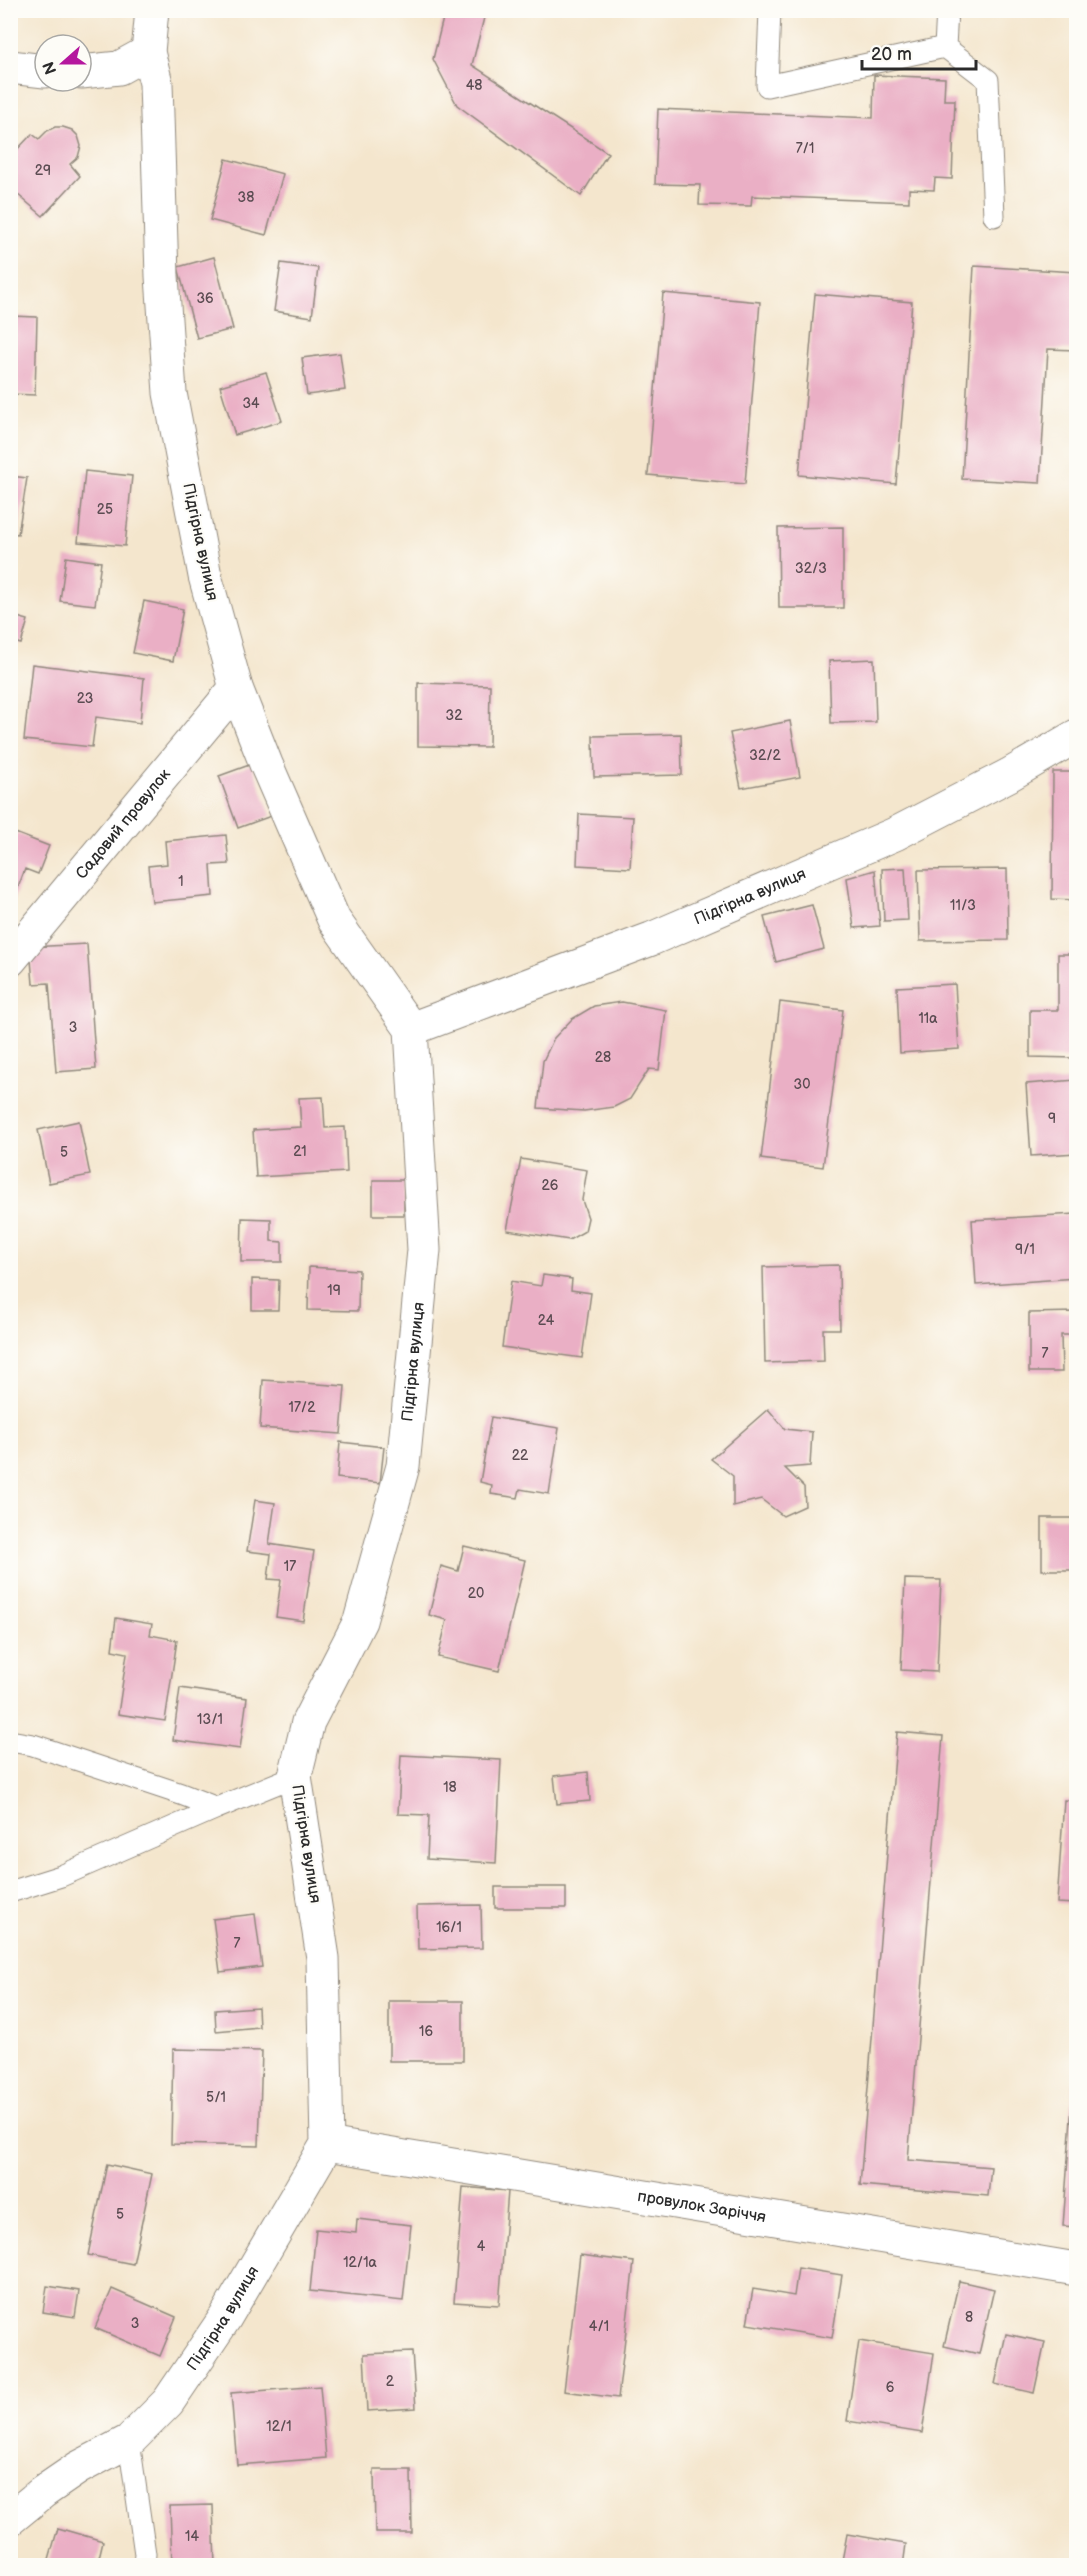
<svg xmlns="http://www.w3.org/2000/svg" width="1087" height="2576" font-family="'Balsamiq Sans',sans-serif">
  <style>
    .building { fill: #eaafc5 }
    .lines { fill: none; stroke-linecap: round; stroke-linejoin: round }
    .lane-casing { stroke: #90887c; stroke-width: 23 }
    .street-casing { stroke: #90887c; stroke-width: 35 }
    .lane { stroke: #fff; stroke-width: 21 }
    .street { stroke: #fff; stroke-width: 33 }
    .labels { text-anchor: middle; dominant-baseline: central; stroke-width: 4.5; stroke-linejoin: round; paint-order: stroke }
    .number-label { font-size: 14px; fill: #5b4c52 }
    .street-label { font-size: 16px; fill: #2b2b2b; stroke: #fdfcf7 }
  </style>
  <rect width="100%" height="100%" fill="#fdfcf7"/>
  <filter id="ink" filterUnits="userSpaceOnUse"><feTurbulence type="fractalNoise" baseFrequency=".0167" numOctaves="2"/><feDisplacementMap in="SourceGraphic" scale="12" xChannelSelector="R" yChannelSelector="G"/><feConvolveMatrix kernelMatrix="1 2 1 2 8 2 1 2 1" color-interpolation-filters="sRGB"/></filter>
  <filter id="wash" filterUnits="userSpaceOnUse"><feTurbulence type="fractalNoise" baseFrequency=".008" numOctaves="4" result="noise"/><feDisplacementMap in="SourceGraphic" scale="24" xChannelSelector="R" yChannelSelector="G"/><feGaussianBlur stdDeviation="1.35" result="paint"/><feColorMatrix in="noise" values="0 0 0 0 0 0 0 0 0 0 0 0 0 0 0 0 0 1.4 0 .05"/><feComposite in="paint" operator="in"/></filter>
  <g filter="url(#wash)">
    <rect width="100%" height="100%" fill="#f4e6cd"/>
    <g id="blocks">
      <path class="building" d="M445,10H486L472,65L608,153L581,196L457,105L433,59Z
        M874,75L945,78L944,100H955L952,179L935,178L934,190L909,189V202L752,196L751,206L699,205L700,185L655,184L658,109L873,118Z
        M55,127H63L72,130L78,136L81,146L78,157L70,164L80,176L43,216L10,188V157L32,134L39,139L47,131Z
        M226,159L283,174L266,235L210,220Z
        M214,257L233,329L197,338L178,267Z
        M281,263L318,268L312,317L274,311Z
        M974,266L1076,272V350L1048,349L1040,483L962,479Z
        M663,293L760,302L745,484L648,475Z
        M815,294L912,302L896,484L799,475Z
        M10,316L37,317L35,395L10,394Z
        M340,353L345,390L307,395L302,358Z
        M266,372L282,421L235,435L220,386Z
        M85,471L132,476L125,546L78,542Z
        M10,476L27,478L18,534L10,533Z
        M843,527V608H779L778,528Z
        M66,557L101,562L95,605L60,601Z
        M144,601L183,609L173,661L133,653Z
        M10,615L28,620L21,644L10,641Z
        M874,659L876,722L831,723L829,661Z
        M32,664L144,678L140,723L96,717L92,747L24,740Z
        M418,683L490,685L489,747L418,746Z
        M790,721L800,777L741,788L730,733Z
        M681,734L682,775L594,777L593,736Z
        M252,764L271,816L238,828L219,776Z
        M1053,772H1076V900L1052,899Z
        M579,814L633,817L630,868L577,865Z
        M10,831L49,846L38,874L25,869L11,906Z
        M226,835L229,864L211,865L213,896L152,902L148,866L167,864L165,841Z
        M905,868L908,920L884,921L882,869Z
        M1007,869L1008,940L920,941L918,870Z
        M875,870L880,926L854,928L847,878Z
        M812,905L824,949L776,962L764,917Z
        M87,944L96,1069L56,1072L49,983L33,984L30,947Z
        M1058,954H1076V1058L1030,1057V1010H1058Z
        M955,984L959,1049L900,1053L897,987Z
        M622,1002L666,1010L659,1070L649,1069L630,1099L614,1107L584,1111L538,1108L543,1061L554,1038L572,1019L594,1006Z
        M780,1002L843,1010L823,1167L761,1159Z
        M1076,1080V1153L1031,1156L1026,1084Z
        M323,1097L325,1128L345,1127L347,1172L256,1177L253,1130L301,1127L299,1098Z
        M79,1121L90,1175L49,1183L38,1130Z
        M521,1159L587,1170L582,1200L588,1218L585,1231L569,1240L507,1230Z
        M373,1180H404V1215H373Z
        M1076,1214V1278L976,1285L972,1220Z
        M242,1218L271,1219V1241L282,1242V1262H241Z
        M839,1265L840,1329H823L824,1361L765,1363L763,1267Z
        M309,1267L359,1270L358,1311L308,1310Z
        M543,1275L572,1279L571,1290L591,1293L582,1358L502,1347L511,1281L541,1286Z
        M252,1279L279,1280L278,1310H252Z
        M1076,1312V1335H1061L1062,1372H1029V1313Z
        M263,1380L345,1386L341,1434L260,1428Z
        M768,1409L785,1429L812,1432L810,1466L785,1468L804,1487L805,1506L783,1516L761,1499L733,1506V1476L711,1459Z
        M491,1417L559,1428L549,1494L520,1489L518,1498L491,1494L492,1485L480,1482Z
        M340,1442L384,1447L380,1483L337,1478Z
        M255,1500L275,1503L269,1544L314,1551L303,1621L276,1617L281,1580L268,1579L271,1554L247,1551Z
        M1042,1518H1076V1570H1042Z
        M464,1546L525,1560L499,1671L438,1657L447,1620L429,1615L441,1566L458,1571Z
        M905,1579L941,1580L937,1672L901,1670Z
        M116,1618L152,1624L150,1635L177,1640L165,1721L118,1714L127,1653L112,1650Z
        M180,1688L247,1698L240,1749L173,1740Z
        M897,1732L943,1736L908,2160L991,2167L988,2196L860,2185Z
        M401,1755L501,1760L496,1863L427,1859L429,1815L398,1814Z
        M588,1772L590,1801L557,1804L554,1776Z
        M1064,1800L1076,1801V1904L1057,1903Z
        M495,1887H566V1908H495Z
        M481,1905L482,1948L418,1949L417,1906Z
        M255,1914L262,1967L220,1972L213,1919Z
        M389,2001H463V2061H389Z
        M258,2007L259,2027L216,2031L215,2010Z
        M173,2049L262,2051L259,2146L171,2144Z
        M1075,2064H1076V2227L1063,2226Z
        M107,2164L152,2174L133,2264L88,2255Z
        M463,2187L508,2191L499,2305L454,2302Z
        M357,2219L411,2225L403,2301L310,2291L316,2229L356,2233Z
        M580,2255L634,2262L618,2398L564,2391Z
        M798,2268L842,2275L832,2338L747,2324L753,2289L794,2296Z
        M959,2281L994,2289L979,2354L944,2346Z
        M47,2286L79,2291L75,2317L43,2312Z
        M112,2289L176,2317L160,2356L95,2328Z
        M1006,2334L1045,2342L1034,2393L995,2384Z
        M859,2341L934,2353L922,2433L847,2421Z
        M412,2352L416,2408L367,2411L364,2354Z
        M320,2386L326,2458L237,2465L231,2393Z
        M374,2470H411L412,2533H375Z
        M213,2505L215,2566H172L170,2506Z
        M58,2528L103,2541L97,2566H47Z
        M847,2534L906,2544L903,2566H841Z"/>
    </g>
  </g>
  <g filter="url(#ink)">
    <use href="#blocks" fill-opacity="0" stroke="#90887c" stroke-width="1.5"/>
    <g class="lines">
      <g class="lane-casing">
        <path id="lane" d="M770,10L767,86L945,47L988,80L994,216
          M945,47L947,10
          M10,1741L33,1745L181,1794L217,1808L295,1776
          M10,1892L61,1876L217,1808
          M129,2441L145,2554L144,2566"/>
      </g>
      <g class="street-casing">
        <g id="street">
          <path d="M10,67L45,71"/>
          <path d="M81,72L119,68L148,52"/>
          <path id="s1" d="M10,960L236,688"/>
          <path id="s2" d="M411,1029L651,939L895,834L1009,775L1076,736"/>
          <path id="s3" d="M327,2144L1076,2269"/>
          <path id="s4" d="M10,2519L43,2492L78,2468L129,2441L168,2402L225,2318L327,2144L323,1958L295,1776L308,1722L360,1621L403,1466L424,1250L411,1029L334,920L266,764L236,688L205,576L170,393L162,276L156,83L148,52L152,10"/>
        </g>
      </g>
      <use href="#lane" class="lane"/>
      <use href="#street" class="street"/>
    </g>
  </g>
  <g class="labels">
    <g class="number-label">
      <text x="474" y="85">48</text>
      <text x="805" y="148">7/1</text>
      <text x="43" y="170">29</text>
      <text x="246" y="197">38</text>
      <text x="205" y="298">36</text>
      <text x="251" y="403">34</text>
      <text x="105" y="509">25</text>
      <text x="811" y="568">32/3</text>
      <text x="85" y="698">23</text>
      <text x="454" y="715">32</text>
      <text x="765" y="755">32/2</text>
      <text x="181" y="881">1</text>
      <text x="963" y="905">11/3</text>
      <text x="928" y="1018">11а</text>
      <text x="73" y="1027">3</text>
      <text x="603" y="1057">28</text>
      <text x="802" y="1084">30</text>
      <text x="1052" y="1118">9</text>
      <text x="300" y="1151">21</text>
      <text x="64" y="1152">5</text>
      <text x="550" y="1185">26</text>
      <text x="1025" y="1249">9/1</text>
      <text x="334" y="1290">19</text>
      <text x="546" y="1320">24</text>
      <text x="1045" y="1353">7</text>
      <text x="302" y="1407">17/2</text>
      <text x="520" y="1455">22</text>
      <text x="290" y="1566">17</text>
      <text x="476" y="1593">20</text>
      <text x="210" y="1719">13/1</text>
      <text x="450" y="1787">18</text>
      <text x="449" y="1927">16/1</text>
      <text x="237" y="1943">7</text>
      <text x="426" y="2031">16</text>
      <text x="216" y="2097">5/1</text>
      <text x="120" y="2214">5</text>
      <text x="481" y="2246">4</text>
      <text x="360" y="2262">12/1а</text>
      <text x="969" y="2317">8</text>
      <text x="135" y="2323">3</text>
      <text x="599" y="2326">4/1</text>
      <text x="390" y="2381">2</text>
      <text x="890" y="2387">6</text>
      <text x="279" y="2426">12/1</text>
      <text x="192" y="2536">14</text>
    </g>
    <g class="street-label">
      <text transform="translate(200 542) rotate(78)">Підгірна вулиця</text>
      <text stroke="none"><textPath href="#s1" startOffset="177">Садовий провулок</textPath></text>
      <text stroke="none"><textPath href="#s2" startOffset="364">Підгірна вулиця</textPath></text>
      <text stroke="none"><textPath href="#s4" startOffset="1306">Підгірна вулиця</textPath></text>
      <text transform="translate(306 1844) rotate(81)">Підгірна вулиця</text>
      <text stroke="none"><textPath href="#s3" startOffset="380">провулок Заріччя</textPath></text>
      <text stroke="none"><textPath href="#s4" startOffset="298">Підгірна вулиця</textPath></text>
    </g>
  </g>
  <rect width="1087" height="2576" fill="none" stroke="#fdfcf7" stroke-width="36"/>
  <g transform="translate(63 63) rotate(249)"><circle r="28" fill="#fdfcf7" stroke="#a9a8a5" stroke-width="1.5"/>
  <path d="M0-4.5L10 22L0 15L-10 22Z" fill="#b5179e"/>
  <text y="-9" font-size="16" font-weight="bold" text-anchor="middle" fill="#2b2b2b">N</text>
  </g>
  <path d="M862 60v9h114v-9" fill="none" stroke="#2b2b2b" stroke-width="3"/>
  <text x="871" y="60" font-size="18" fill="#2b2b2b" stroke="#fdfcf7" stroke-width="4.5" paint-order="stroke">20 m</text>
</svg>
